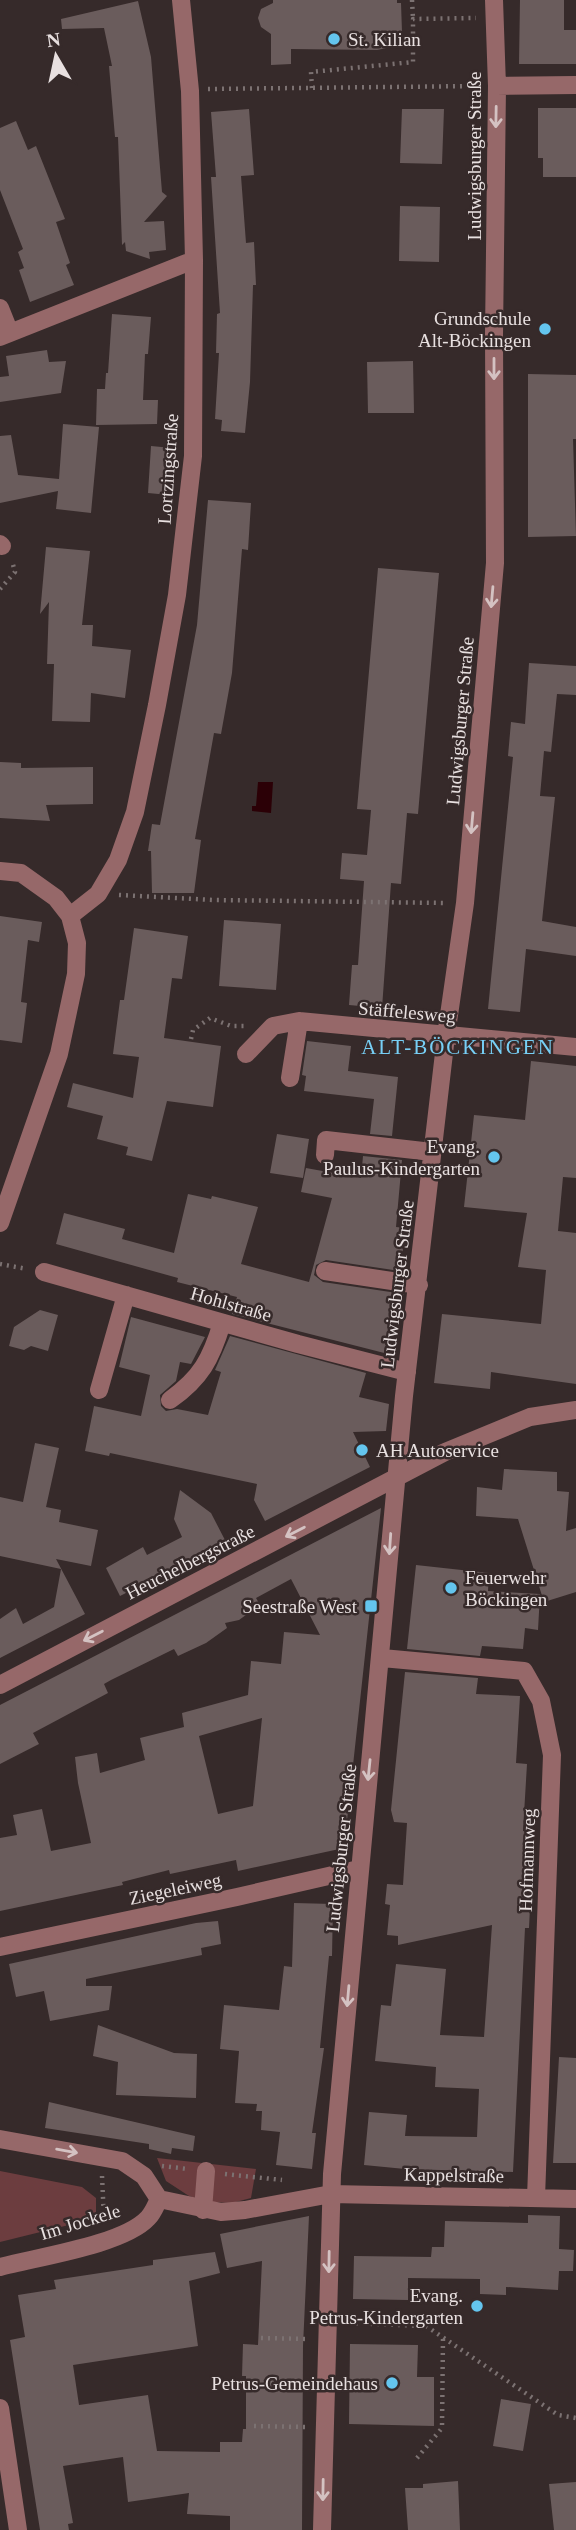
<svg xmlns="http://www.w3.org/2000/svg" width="576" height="2530" font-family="Georgia,serif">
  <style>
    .green { fill: #6c3d3f }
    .water { fill: #2b0006 }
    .building { fill: #6a5c5c; fill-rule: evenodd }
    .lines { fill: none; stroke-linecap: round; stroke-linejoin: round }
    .path { stroke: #7c7272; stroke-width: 4.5; stroke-dasharray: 2 5; stroke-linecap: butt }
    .minor { stroke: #966869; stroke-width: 18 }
    .oneway { stroke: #d4c2c2 }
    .poi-dot { fill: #64c5ee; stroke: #362a2a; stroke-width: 2.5 }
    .labels { text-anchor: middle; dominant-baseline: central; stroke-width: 5; stroke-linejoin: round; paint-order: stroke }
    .poi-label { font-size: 19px; fill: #e8e0e0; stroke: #362a2a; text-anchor: end }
    .street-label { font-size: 19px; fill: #e8e0e0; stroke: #362a2a }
    .neighbourhood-label { font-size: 21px; letter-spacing: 2px; fill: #77cff5; stroke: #362a2a }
  </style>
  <rect width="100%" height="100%" fill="#362a2a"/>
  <path class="green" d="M157,2158L256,2169L251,2198L232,2203L210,2202L189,2196L166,2181Z
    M0,2171L82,2187L96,2198V2212L81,2222L0,2242Z"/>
  <path class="water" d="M258,782H273L271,813L252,811V806H256Z"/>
  <path class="building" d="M273,0H397V3H401L402,32H397V46L377,50L291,49V64L271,65V34L261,27L258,18L261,9L273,3Z
    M520,0H564V30H576V64H519Z
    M138,1L151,57L162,192L167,196L144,222L164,221L166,250L149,252L150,259L126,251L125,242L122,245L118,137H115L109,66H112L104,28L62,29L61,19Z
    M538,108H576V177H543V158H538Z
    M249,109L254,175L241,176L246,243L254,242L256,285H253L250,382L245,433L221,431L222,420L215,419L219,353H216L217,314L220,313L211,177H216L211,112Z
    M402,109H444L442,164L400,163Z
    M16,121L28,150L36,146L65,219L56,222L70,263L66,265L74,285L30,302L19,270L24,268L18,252L23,249L0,190V128Z
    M400,206L440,207L439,262L399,261Z
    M112,314L151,317L148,354H145L143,400H158L157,424L96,425L97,389H105L106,373H108Z
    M47,350L49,362L66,361L61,393L0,402V377L9,376L6,356Z
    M413,361L414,413H368L367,362Z
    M528,374L576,375V439H573L576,536L528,537Z
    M63,424L99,427L91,513L56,509L58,491L0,503V436L11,435L18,475L59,479Z
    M151,446L172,448L169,495L148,493Z
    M208,500L251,503L248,550L242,549L232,673L221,734L214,733L195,839L201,840L194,893H152L151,851H148L152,824L160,825L197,625Z
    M46,547L90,551L82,625H93L92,646L131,650L125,698L91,693L90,722L52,721L54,664H47L49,602L40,614Z
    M378,568L439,573L418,814L407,813L401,884L391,883L382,1008L349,1005L352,965H358L364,881L340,879L342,853L367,855L371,810L357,809Z
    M529,663L576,666V695L557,694L551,752L544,751L540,796L555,797L542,921L576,927V956L526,949L520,1012L488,1009L513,757L508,756L511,722L525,724Z
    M0,762L21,763V768L93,767V804L46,805L50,821L0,818Z
    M0,916L42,922L39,942L28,940L21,1002L27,1003L22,1043L0,1040Z
    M224,920L281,924L276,990L219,986Z
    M134,928L188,936L182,979L172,978L164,1038L221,1046L213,1107L167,1101L152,1161L126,1155L128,1147L97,1139L103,1116L67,1107L73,1083L133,1098L139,1057L113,1054L120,1000H124Z
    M307,1041L351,1046L348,1071L398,1077L392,1136L370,1134L374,1099L304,1091L306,1076L302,1075Z
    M531,1061L576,1066V1178L563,1177L558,1231L576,1233V1384L491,1372L490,1389L434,1383L442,1314L541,1324L546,1270L518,1267L527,1213L464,1207L474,1115L525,1120Z
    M277,1134L309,1139L303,1178L270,1173Z
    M363,1156L402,1160L396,1227L406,1228L400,1271L326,1260L316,1265L314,1275L323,1282L404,1294L396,1356L232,1314L237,1297L177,1282L178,1278L56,1244L64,1213L125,1229L122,1239L174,1253L188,1194L211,1199L212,1196L258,1207L241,1264L309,1282L332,1198L301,1192L306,1168L361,1178Z
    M40,1310L58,1315L48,1351L31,1346L24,1350L9,1346L14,1327Z
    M131,1317L205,1337L191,1364L180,1362L176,1381L160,1395L161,1406L166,1411L177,1409L208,1415L221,1372L215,1370L230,1336L366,1373L359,1397L389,1404L386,1431L353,1432L370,1467L265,1521L254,1500L257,1484L110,1453L109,1456L85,1451L94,1406L141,1416L150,1375L119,1367Z
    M35,1443L59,1448L46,1507L61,1510L59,1522L98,1530L91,1566L56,1559L85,1614L0,1658V1619L16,1608L23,1624L54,1607L61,1569L0,1556V1497L23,1502Z
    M504,1469L557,1472V1491L569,1492L566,1531L576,1528V1592L544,1602L518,1519L476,1516L477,1487L502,1490Z
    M180,1490L211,1513L226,1542L120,1596L106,1568L143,1547L147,1555L182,1537L174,1519Z
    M381,1508L344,1848L238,1871L236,1860L170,1874L169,1870L122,1882L123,1885L0,1911V1838L17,1835L13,1815L42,1809L51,1851L91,1843L78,1783L75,1757L97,1753L100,1773L145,1760L140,1738L184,1727L182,1713L248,1695L251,1661L281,1664L284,1632L320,1635L291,1579L256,1598L260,1605L239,1620L225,1623L227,1628L206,1643L178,1656L174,1649L111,1680L104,1684L108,1693L33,1733L39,1744L0,1764V1705ZM262,1718L253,1806L218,1814L199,1736Z
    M416,1565L489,1573L488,1591L540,1594L538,1630L525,1628L523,1649L482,1646L480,1656L407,1649Z
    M405,1672L478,1678L476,1694L520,1696L516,1763L527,1764L523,1831H529L526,1907H530L529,1928H525L513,2172L405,2169L364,2165L369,2112L407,2115L405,2136L477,2137L479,2089L435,2087L436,2067L375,2061L381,2005L391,2006L396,1964L446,1969L440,2035L484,2037L492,1925L398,1945V1936L387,1935L390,1905L385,1904L387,1884L403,1885L407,1823L394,1822L391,1810Z
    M294,1903L333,1904L332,1956H329L320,2048H324L312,2133H316L312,2169L276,2165L280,2132L261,2130L262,2111H256L257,2104L235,2103L239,2051L220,2049L224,2005L279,2010L284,1966L292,1967Z
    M218,1921L221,1944L201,1948L202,1955L86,1979V1986H112L109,2010L50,2021L44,1991L16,1997L9,1964L196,1923Z
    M98,2025L174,2053L197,2054L196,2098L116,2095L118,2062L93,2056Z
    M559,2057L576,2058V2163H553Z
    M49,2102L195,2136L193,2151L172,2148L171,2154L149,2149V2144L45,2128Z
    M528,2215L560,2216L559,2249L574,2250L573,2271H559L558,2290L506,2287V2295L480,2294V2279L408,2278V2300L353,2299L354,2256L431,2257L432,2247H444L445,2221L528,2223Z
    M309,2216L303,2346L302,2530H230V2516L187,2514L189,2493L128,2502L123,2457L63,2466L73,2523L68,2524L69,2530H40L10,2340L25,2337L18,2295L56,2289L54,2280L153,2265V2260L215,2252L220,2273L189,2281L198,2346L73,2365L79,2405L148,2395L157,2451L220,2452V2442H242L243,2429H246V2376H242L243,2344L258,2345L262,2261L227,2268L220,2234Z
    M350,2344L418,2345L417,2377H434V2426L349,2424Z
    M501,2399L531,2404L523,2451L493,2446Z
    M458,2481L460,2530H408L405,2488H423V2484Z
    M576,2482V2530H554L549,2484Z"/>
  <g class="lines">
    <path class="path" d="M412,0L413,19
      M312,88L311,72L413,62V19L476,18
      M208,89L476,86
      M0,589L15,572L12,561
      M119,895L214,900L447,903
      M191,1039L193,1030L210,1018L231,1026H244
      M0,1264L27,1269
      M162,2166L188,2169
      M225,2174L282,2180
      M102,2176L104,2219
      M349,2323L426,2326L558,2415L576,2418
      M261,2338L309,2339
      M256,2383L307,2384
      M254,2426L306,2427
      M417,2458L442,2428L443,2338"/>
    <path class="minor" d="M497,86L576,85
      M0,308L10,333
      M0,337L194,260
      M0,544L2,546
      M0,871L21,873L56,898L70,916L77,943L76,974L59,1054L0,1223
      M70,916L98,894L118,860L135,812L157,705L177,595L193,456L194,260L190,91L181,0
      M246,1054L273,1026L299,1021L576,1047
      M290,1078L299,1021
      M325,1155L326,1140L432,1152
      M325,1271L419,1285
      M44,1272L298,1344L407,1372
      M99,1390L126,1295
      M170,1400C201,1378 211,1359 222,1323
      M382,1658L524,1671L541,1701L552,1755L536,2198
      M0,1685L445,1452L530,1417L576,1410
      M0,1947L237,1897L359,1869
      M0,2139L122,2161L144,2176L159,2199L221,2212L245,2210L331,2194L576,2199
      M203,2210L206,2171
      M0,2267C37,2257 123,2245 148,2218C153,2213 156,2205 159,2199
      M0,2408L18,2530
      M322,2530L332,2174L404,1396L446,1036L465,903L495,563L494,335L497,86L494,0"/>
  </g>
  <defs><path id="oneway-shaft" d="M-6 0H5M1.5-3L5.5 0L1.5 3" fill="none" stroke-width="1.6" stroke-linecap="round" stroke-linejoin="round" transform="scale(1.75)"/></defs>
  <g class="oneway">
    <use href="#oneway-shaft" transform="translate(496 117) rotate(91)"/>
    <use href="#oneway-shaft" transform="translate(494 369) rotate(90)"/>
    <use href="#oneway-shaft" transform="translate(492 597) rotate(95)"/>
    <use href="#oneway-shaft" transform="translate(472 823) rotate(95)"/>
    <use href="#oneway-shaft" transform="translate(295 1532) rotate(153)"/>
    <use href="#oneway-shaft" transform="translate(390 1544) rotate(94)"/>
    <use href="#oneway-shaft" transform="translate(93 1636) rotate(153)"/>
    <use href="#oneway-shaft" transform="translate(369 1770) rotate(96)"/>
    <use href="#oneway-shaft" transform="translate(348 1996) rotate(95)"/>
    <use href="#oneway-shaft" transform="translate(67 2151) rotate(10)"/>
    <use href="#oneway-shaft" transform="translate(329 2262) rotate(91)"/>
    <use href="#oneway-shaft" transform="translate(323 2490) rotate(91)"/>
  </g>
  <g class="poi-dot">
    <circle cx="334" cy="39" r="7"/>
    <circle cx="545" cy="329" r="7"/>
    <circle cx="494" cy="1157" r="7"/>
    <circle cx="362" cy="1450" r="7"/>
    <circle cx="451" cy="1588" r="7"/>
    <rect x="364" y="1599" width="14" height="14" rx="3.5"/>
    <circle cx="477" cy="2306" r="7"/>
    <circle cx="392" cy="2383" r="7"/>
  </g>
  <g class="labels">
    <g class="poi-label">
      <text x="348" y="39" text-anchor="start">St. Kilian</text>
      <text x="531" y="318">Grundschule<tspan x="531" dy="22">Alt-Böckingen</tspan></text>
      <text x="480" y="1146">Evang.<tspan x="480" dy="22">Paulus-Kindergarten</tspan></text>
      <text x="376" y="1450" text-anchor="start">AH Autoservice</text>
      <text x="465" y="1577" text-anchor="start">Feuerwehr<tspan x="465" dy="22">Böckingen</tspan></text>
      <text x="357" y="1606">Seestraße West</text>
      <text x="463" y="2295">Evang.<tspan x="463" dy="22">Petrus-Kindergarten</tspan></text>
      <text x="378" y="2383">Petrus-Gemeindehaus</text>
    </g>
    <g class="street-label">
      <text transform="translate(474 156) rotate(-90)">Ludwigsburger Straße</text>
      <text transform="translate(168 469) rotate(-86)">Lortzingstraße</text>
      <text transform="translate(460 721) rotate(-85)">Ludwigsburger Straße</text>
      <text transform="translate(407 1012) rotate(5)">Stäffelesweg</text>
      <text transform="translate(397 1284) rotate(-83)">Ludwigsburger Straße</text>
      <text transform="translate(231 1304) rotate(16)">Hohlstraße</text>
      <text transform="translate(190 1562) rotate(-27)">Heuchelbergstraße</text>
      <text transform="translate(341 1848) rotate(-84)">Ludwigsburger Straße</text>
      <text transform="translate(527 1860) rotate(-88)">Hofmannweg</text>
      <text transform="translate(175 1889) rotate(-12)">Ziegeleiweg</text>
      <text transform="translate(454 2175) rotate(1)">Kappelstraße</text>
      <text transform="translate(80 2222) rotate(-17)">Im Jockele</text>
    </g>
    <g class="neighbourhood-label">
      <text x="458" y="1047">ALT-BÖCKINGEN</text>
    </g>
  </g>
  <g transform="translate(56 56) rotate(351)" stroke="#362a2a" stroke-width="5" paint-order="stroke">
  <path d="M0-5L12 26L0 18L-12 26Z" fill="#e8e0e0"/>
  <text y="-10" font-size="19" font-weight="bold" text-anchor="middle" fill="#e8e0e0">N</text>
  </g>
</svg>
